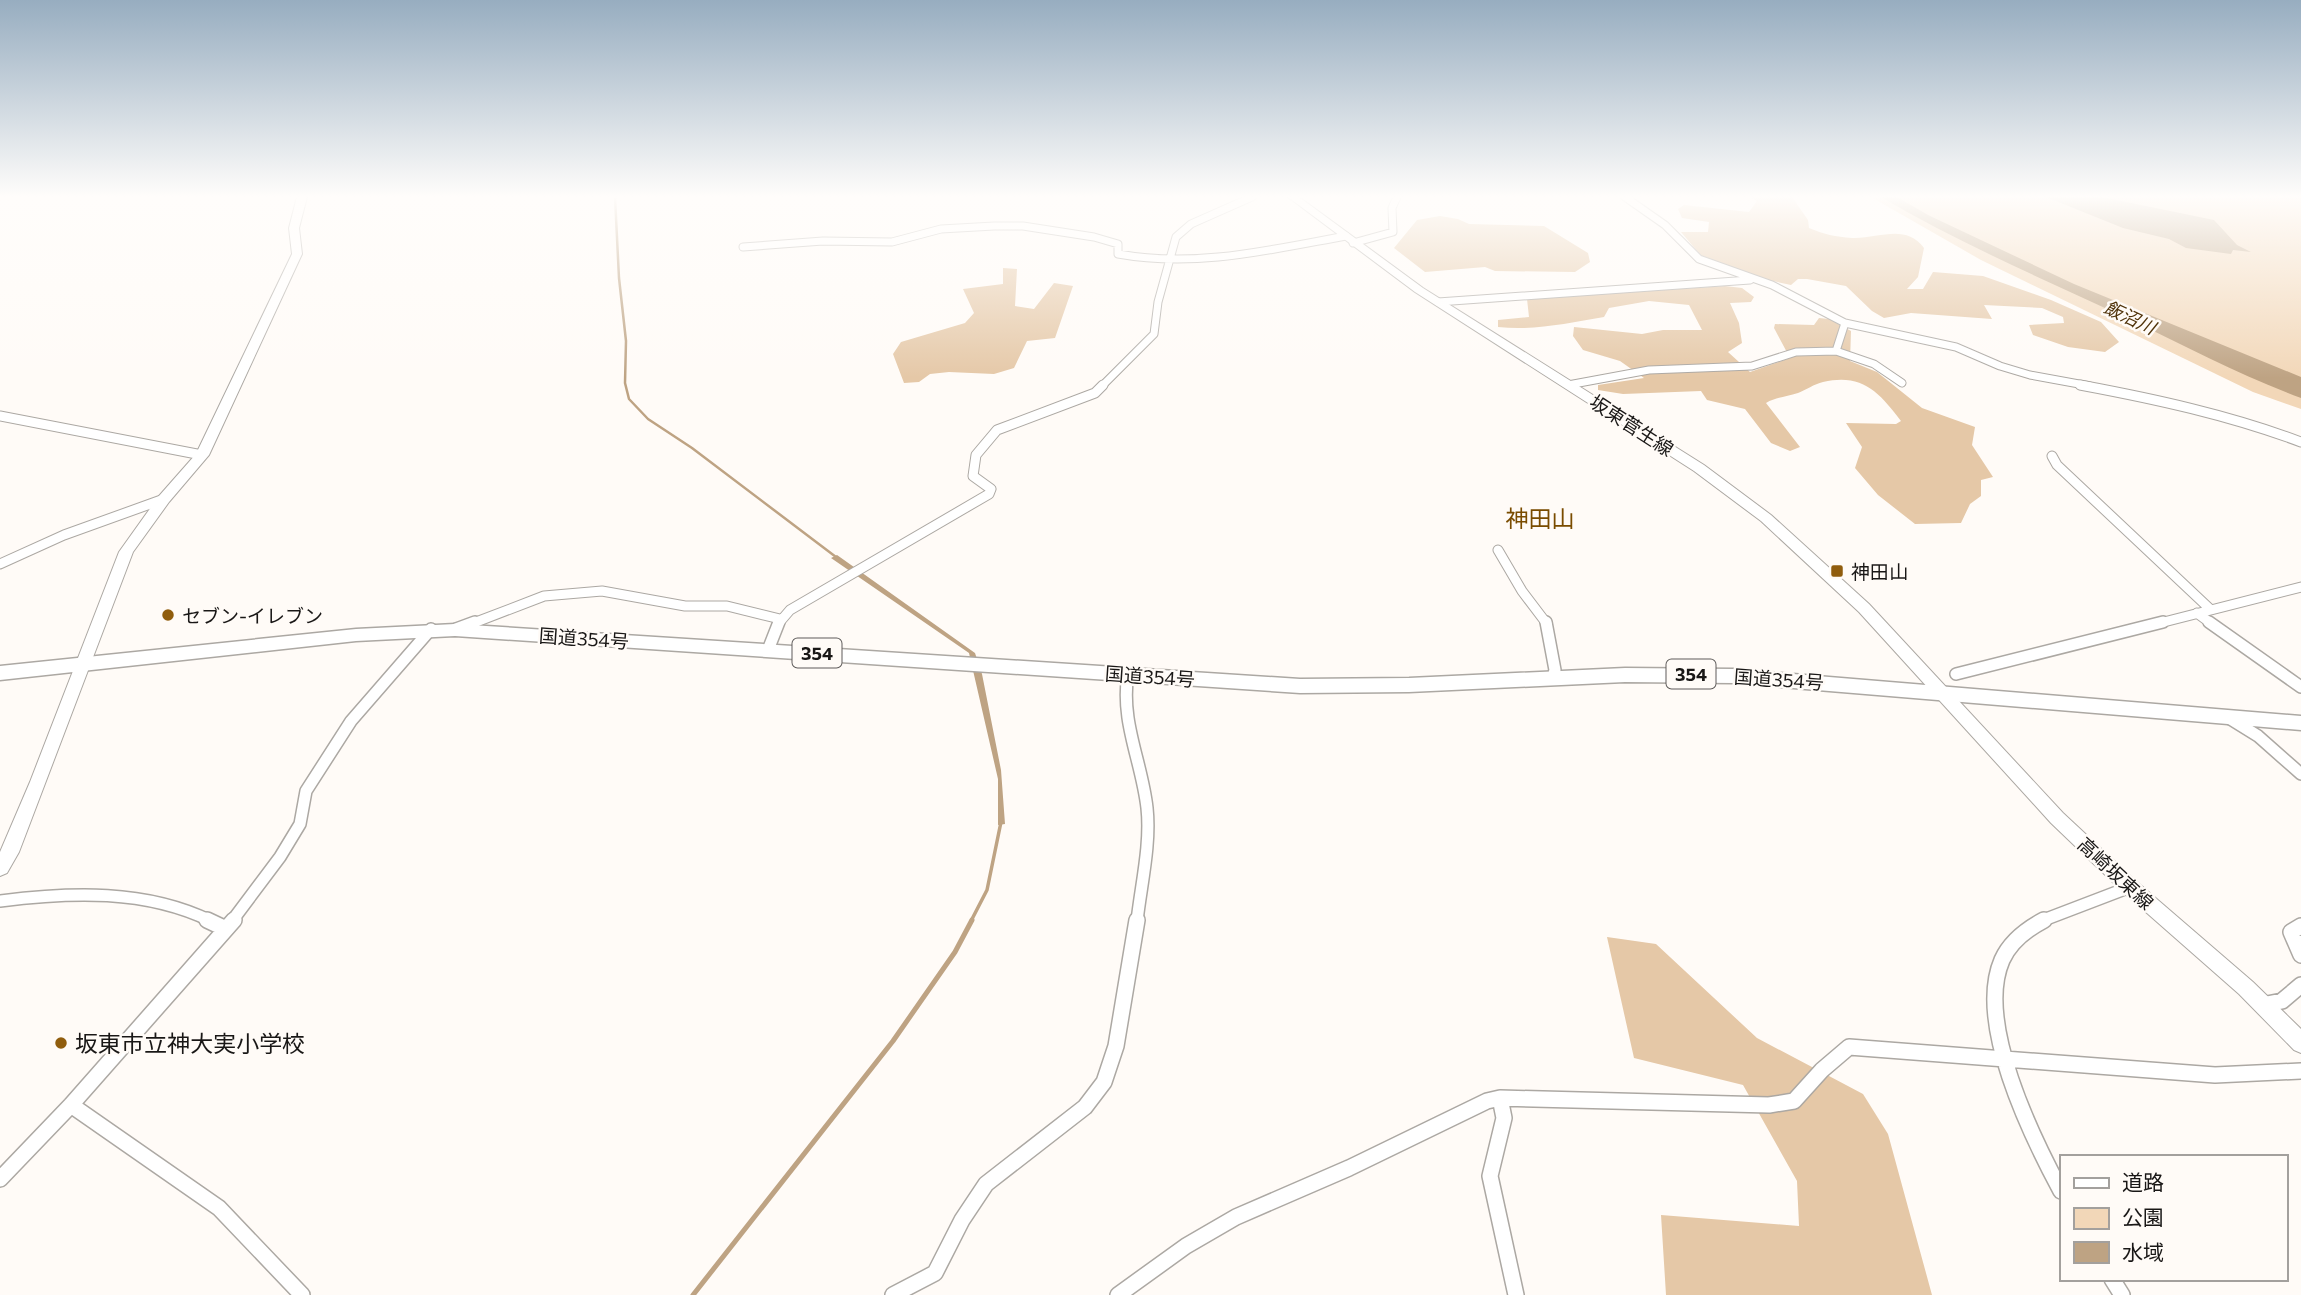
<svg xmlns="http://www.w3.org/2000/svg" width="2301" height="1295" font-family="Commissioner,'Noto Sans JP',sans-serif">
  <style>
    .green { fill: #f2d7b8 }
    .forest { fill: #e5c8a7 }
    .water { fill: #bea383 }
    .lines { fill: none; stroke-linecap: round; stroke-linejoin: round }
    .stream-far2 { stroke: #bea383; stroke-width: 2.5 }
    .stream-far1 { stroke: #bea383; stroke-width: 3.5 }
    .stream { stroke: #bea383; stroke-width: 5 }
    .street-far3-casing { stroke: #aca8a3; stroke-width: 9 }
    .street-far2-casing { stroke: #aca8a3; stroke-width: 11 }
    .street-far1-casing { stroke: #aca8a3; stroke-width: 14 }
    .street-casing { stroke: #aca8a3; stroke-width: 18 }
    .secondary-casing { stroke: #aca8a3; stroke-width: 2 }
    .highway-casing { stroke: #aca8a3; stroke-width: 3 }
    .street-far3 { stroke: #fff; stroke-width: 7 }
    .street-far2 { stroke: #fff; stroke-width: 9 }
    .street-far1 { stroke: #fff; stroke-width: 11 }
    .street { stroke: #fff; stroke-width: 15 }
    .secondary { fill: #fff; fill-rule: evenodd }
    .highway { fill: #fff; fill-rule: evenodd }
    .poi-dot { fill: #905d0d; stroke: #fffbf7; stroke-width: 2.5 }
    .labels { text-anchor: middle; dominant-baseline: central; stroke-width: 5; stroke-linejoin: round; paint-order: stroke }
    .far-water-label { font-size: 18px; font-style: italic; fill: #51340b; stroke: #fffbf7 }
    .shield { fill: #fffbf7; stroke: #5e5b5a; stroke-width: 2 }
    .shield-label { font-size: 18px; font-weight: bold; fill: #191716 }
    .street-label { font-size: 19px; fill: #191716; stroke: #fffbf7 }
    .poi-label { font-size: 19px; fill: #191716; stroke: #fffbf7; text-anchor: start }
    .quarter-label { font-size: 23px; fill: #7a4c00; stroke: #fffbf7 }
    .near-poi-label { font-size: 23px; fill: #191716; stroke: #fffbf7; text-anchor: start }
  </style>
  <rect width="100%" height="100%" fill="#fffbf7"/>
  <path class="green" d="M1871,197H2301V409L2253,392L1981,260Z"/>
  <path class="forest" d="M1749,197H1792L1808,220L1809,228C1823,234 1836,237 1852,238C1879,239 1905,223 1924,248L1918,277L1907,289H1923L1933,272L1983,276L2051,300L2101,322L2119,342L2105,352L2068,347L2033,335L2029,325L2064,323L2063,317L2042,308L1984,305L1992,319L1911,313L1884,318L1872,311L1846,286L1807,279H1798L1791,285L1759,278L1702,257L1681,232H1708L1709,222L1682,218L1678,209L1684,205L1749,212L1757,201Z
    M1440,216L1458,219L1469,224L1544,226L1588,253L1590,262L1575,272L1495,271L1485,267L1425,272L1394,248L1417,220Z
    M1003,268L1017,269L1015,306L1034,309L1054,283L1073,286L1055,338L1027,341L1014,368L994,374L949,372L930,374L919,382L904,383L893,354L901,342L965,323L974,313L963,289L1003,284Z
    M1725,286L1742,288L1754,297L1751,302L1730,303L1739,323L1742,343L1728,352L1750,372L1790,358L1774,328L1775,324L1814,325L1819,318L1829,319L1851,331L1850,361L1877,372L1922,408L1975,427L1972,445L1993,477L1981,480V496L1970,504L1961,523L1915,524L1878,495L1855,468L1862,447L1846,423L1896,424L1901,421C1879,392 1862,373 1823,382C1814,384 1806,390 1798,393C1786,397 1776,397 1766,403L1800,447L1790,451L1771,443L1745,409L1707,400L1701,391L1623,394L1598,390V385L1644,378L1620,361L1583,350L1573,336L1574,327L1642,334L1663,330H1702L1689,305L1649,301L1609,308L1604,317C1568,323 1534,331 1498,327V320L1529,317L1527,299Z
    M1607,937L1656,944L1757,1038L1863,1094L1888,1134L1932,1295H1666L1661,1215L1799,1226L1797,1181L1743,1085L1634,1058Z"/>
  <path class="water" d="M1881,197H1897L1928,215L2074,284L2301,377V398C2242,376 2187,347 2131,320C2047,281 1961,244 1881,197Z
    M2046,197H2102L2214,220L2237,245L2251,252L2233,250L2231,254L2186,248L2169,239L2123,228Z
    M837,555L975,653L982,674L1001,770L1005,824L998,825V779L969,653L831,558Z"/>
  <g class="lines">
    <path class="stream-far2" d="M615,197L619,278L626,341L625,383L629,399L648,419L692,448L836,557"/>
    <path class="stream-far1" d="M971,921L987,890L1001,822"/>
    <path class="stream" d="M693,1295L893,1041L955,952L972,920"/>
    <g class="street-far3-casing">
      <path id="street-far3" d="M1625,197L1665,225L1699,259L1772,285L1845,323L1956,347L2000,366L2030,375L2090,386
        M1353,243L1393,232L1392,208L1397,197
        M743,247L823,241L892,242L941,229L994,226H1023L1094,237L1118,244V254C1196,268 1269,250 1346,236
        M1438,302L1750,280
        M1836,351L1845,323
        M1568,385L1649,370L1752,366L1796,352L1836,351L1874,364L1902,383
        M1102,386L1154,334L1158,302L1176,237L1191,224L1252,197"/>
    </g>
    <g class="street-far2-casing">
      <path id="street-far2" d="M2080,385C2155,399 2229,415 2301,442
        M0,416L202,455
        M2052,456L2057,465L2210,609
        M1498,550L1522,591L1547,624
        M0,564L64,535L164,499
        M2197,613L2212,624
        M471,624L544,596L602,591L685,606H727L780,619
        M778,624L790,610L989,494L991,489L973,476L976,455L997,430L1095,393L1103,385
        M2156,624L2301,587"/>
    </g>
    <g class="street-far1-casing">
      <path id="street-far1" d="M1546,622L1555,670L1553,677
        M2209,622L2301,687
        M456,629L475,622
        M768,650L779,622
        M1128,674C1120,721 1142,762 1147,808C1151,844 1141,885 1137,921
        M1956,674L2163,622
        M2229,718L2258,736L2301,774
        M0,901C71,892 145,889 211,921
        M232,921L280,857L300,824L306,791L351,721L431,629
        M2041,921L2130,887"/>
    </g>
    <g class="street-casing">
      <path id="street" d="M207,920L226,929
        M2044,920C2027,929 2010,942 2002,960C1975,1022 2032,1137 2061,1191
        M2301,926L2291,932L2301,955
        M2262,1005L2282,1001L2301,985
        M1500,1098L1504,1118L1490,1176L1516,1295
        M71,1105L219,1208L302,1295
        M0,1179L71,1105L234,920
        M2112,1279L2122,1295
        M893,1295L935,1273L962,1220L986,1184L1085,1107L1104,1082L1116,1046L1137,920
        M1118,1295L1186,1246L1236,1217L1349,1168L1487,1101L1500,1098L1769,1105L1794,1101L1822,1070L1849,1047L2215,1075L2301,1071"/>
    </g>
    <g class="secondary-casing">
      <path id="secondary" d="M297,197H307L299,228L302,254L209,455L169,502L133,552L19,852L7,873L0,876V852L30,782L119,552L159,496L196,454L292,254L289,228Z
        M1288,197H1299L1423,288L1704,465L1771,515L1869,604L2063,813L2137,882L2253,982L2301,1029V1053L2294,1050L2239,994L2123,892L2051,823L1859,612L1761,521L1694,471L1415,292Z"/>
    </g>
    <g class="highway-casing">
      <path id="highway" d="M455,624L1300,679L1409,678L1625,668L1733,669L2301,716V730L1733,683L1625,682L1409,692L1300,693L455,636L356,641L0,680V666L356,629Z"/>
    </g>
    <use href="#street-far3" class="street-far3"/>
    <use href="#street-far2" class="street-far2"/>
    <use href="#street-far1" class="street-far1"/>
    <use href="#street" class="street"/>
    <use href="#secondary" class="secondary"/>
    <use href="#highway" class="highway"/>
  </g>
  <linearGradient id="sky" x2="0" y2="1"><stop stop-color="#97adc0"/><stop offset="0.52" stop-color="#fffdfb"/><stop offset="1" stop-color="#fffdfb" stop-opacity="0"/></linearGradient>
  <rect width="2301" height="378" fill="url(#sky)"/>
  <g class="poi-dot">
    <rect x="1830" y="564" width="14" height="14" rx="3.5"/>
    <circle cx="168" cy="615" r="7"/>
    <circle cx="61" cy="1043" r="7"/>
  </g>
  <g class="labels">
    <g class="far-water-label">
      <text transform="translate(2130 317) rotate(25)">飯沼川</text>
    </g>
    <g class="shield">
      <rect x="792.5" y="638.5" width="49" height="29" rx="5"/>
      <rect x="1666.5" y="659.5" width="49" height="29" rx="5"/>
    </g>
    <g class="shield-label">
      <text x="817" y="653">354</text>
      <text x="1691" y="674">354</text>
    </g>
    <g class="street-label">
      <text transform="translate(1632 425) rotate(33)">坂東菅生線</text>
      <text transform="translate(584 638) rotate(4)">国道354号</text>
      <text transform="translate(1150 676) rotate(4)">国道354号</text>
      <text transform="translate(1779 679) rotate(4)">国道354号</text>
      <text transform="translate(2116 873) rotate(43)">高崎坂東線</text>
    </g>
    <g class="poi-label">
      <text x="1851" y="571">神田山</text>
      <text x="182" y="615">セブン-イレブン</text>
    </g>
    <g class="quarter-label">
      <text x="1540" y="518">神田山</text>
    </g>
    <g class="near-poi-label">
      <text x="75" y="1043">坂東市立神大実小学校</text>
    </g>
  </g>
  <rect x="2060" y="1155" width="228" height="126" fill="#fffbf7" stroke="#a3a09d" stroke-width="2"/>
  <rect x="2074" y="1178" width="35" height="10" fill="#ffffff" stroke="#a3a09d" stroke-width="2"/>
  <text x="2122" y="1190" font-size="21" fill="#191716">道路</text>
  <rect x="2074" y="1208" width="35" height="21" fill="#f2d7b8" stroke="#a3a09d" stroke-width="2"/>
  <text x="2122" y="1225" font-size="21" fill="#191716">公園</text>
  <rect x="2074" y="1242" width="35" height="21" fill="#bea383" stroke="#a3a09d" stroke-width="2"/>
  <text x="2122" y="1260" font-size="21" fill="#191716">水域</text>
</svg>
